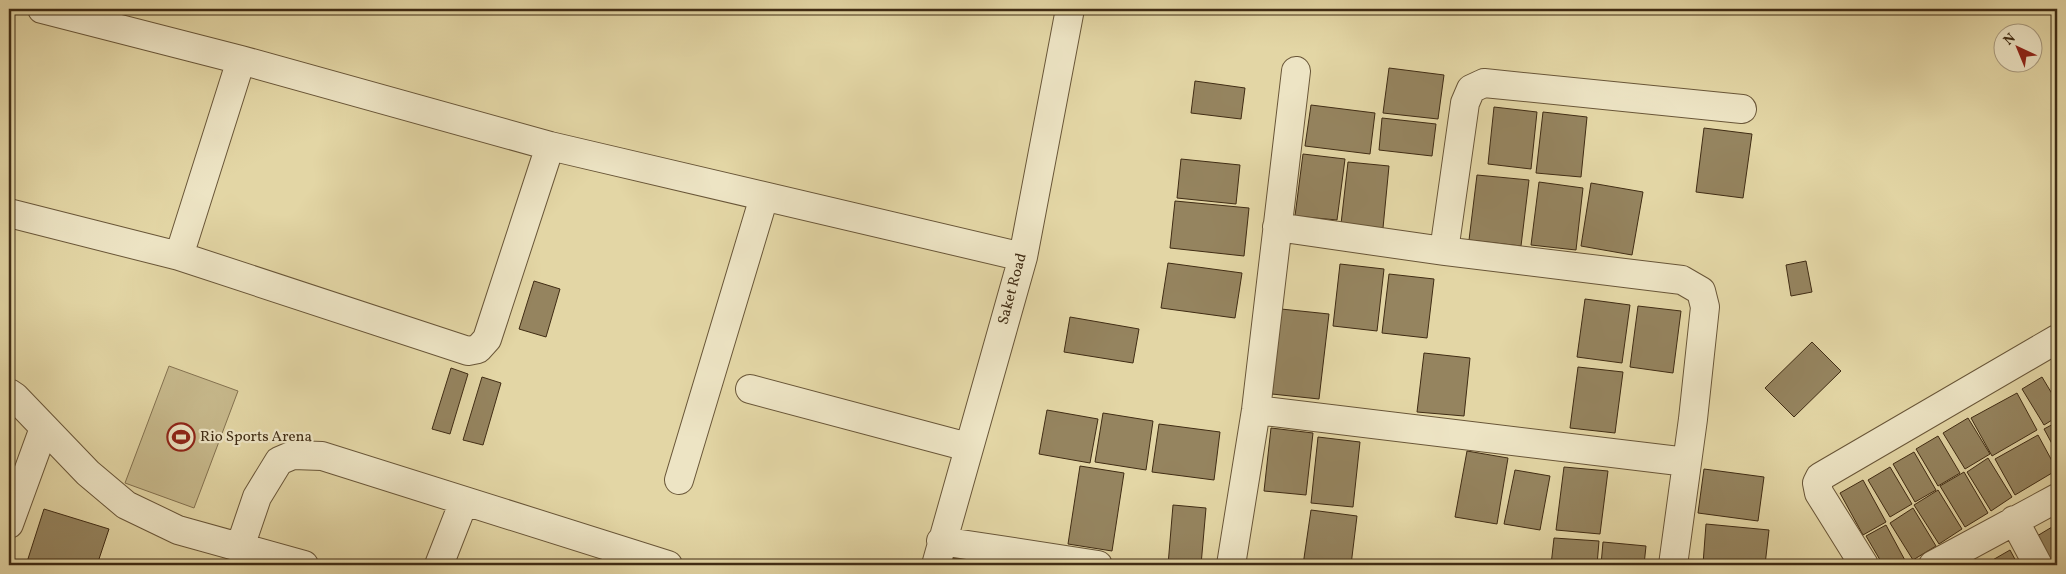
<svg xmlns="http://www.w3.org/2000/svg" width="2066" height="574" font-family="Vollkorn,serif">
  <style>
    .green { fill: #c7b98c; stroke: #847250 }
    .building { fill: #95845f; stroke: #402c14 }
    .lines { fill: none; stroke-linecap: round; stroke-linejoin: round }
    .minor-casing { stroke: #695638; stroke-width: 30 }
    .minor { stroke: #ede4c4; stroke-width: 28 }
    .labels { text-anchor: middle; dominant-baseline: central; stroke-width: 4.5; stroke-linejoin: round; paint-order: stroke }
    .street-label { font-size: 15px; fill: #402c14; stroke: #ede4c4 }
    .poi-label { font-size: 15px; fill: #402c14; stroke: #ede4c4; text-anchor: start }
  </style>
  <rect width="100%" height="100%" fill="#e3d6a5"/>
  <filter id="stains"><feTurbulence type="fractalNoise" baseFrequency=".004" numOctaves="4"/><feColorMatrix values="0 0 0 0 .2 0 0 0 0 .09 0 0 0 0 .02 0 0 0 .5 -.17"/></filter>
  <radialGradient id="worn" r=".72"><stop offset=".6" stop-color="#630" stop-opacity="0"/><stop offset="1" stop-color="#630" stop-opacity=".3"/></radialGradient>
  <path class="green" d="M169,366L238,391L194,508L125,483Z"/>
  <path class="building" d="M1389,68L1444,75L1438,119L1383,113Z
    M1195,81L1245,88L1241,119L1191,113Z
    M1311,105L1375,113L1370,154L1305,146Z
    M1494,107L1537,112L1531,169L1488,164Z
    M1543,112L1587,117L1581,177L1536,173Z
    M1382,118L1436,124L1432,156L1379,150Z
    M1704,128L1752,134L1743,198L1696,192Z
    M1303,154L1345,159L1337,220L1295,216Z
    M1181,159L1240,165L1236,204L1177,198Z
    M1348,162L1389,166L1383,228L1341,224Z
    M1477,175L1529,180L1521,246L1469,240Z
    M1539,182L1583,188L1576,250L1531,245Z
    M1591,183L1643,192L1632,255L1581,246Z
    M1175,201L1249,208L1244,256L1170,248Z
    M1806,261L1812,292L1791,296L1786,265Z
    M1168,263L1242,273L1235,318L1161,308Z
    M1340,264L1384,269L1377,331L1333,326Z
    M1389,274L1434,279L1427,338L1382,333Z
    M534,281L560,289L546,337L519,329Z
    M1585,299L1630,305L1622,363L1577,357Z
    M1638,306L1681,311L1673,373L1630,367Z
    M1281,309L1329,314L1319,399L1272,394Z
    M1070,317L1139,329L1133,363L1064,352Z
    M1812,342L1841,371L1794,417L1765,388Z
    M1424,353L1470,358L1464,416L1417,412Z
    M1578,367L1623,372L1615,433L1570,428Z
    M451,368L468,374L450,434L432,429Z
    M482,377L501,383L483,445L463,440Z
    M2042,377L2057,402V417L2044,425L2022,389Z
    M2017,393L2037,430L1992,456L1971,418Z
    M1047,410L1098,419L1090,463L1039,454Z
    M1103,413L1153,421L1146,470L1095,462Z
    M1968,418L1990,454L1965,469L1943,433Z
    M2057,422V453L2044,429Z
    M1159,424L1220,432L1214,480L1152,472Z
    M1271,428L1313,433L1306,495L1264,491Z
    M2038,435L2057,470L2015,495L1995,459Z
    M1938,436L1960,473L1938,486L1916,449Z
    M1318,437L1360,442L1353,507L1311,503Z
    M1467,451L1508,458L1497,524L1455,517Z
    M1914,452L1936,490L1915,502L1893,464Z
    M1988,458L2012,497L1991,511L1967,472Z
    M1080,466L1124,473L1112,551L1068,544Z
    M1564,467L1608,471L1600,534L1556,530Z
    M1890,467L1912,504L1890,517L1868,480Z
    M1704,469L1764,477L1758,521L1698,513Z
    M1515,470L1550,476L1540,530L1504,524Z
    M1964,472L1988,513L1965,527L1940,486Z
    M1863,480L1886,522L1863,535L1840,493Z
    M1938,490L1962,529L1939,544L1914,505Z
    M1173,505L1206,508L1201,565H1168Z
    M1913,508L1936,546L1913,560L1890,523Z
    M44,509L109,529L97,565H26Z
    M1311,510L1357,516L1351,565H1303Z
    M1706,524L1769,530L1765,565L1703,564Z
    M2057,524V556L2051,560L2037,536Z
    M1886,525L1907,564L1905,565H1883L1866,536Z
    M1554,538L1599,541L1597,565H1551Z
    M1603,542L1646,546L1644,565H1601Z
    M2010,550L2018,565H1984Z"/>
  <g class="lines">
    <g class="minor-casing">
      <path id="minor" d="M42,9L241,60L550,146L1023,257
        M9,213L179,256L468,351L478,349L487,339L550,146
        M1277,227L1444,251L1682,280L1701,291L1705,307L1693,419L1673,565
        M1444,251L1465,103L1471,89L1484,83L1742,109
        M179,256L241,60
        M750,389L968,447
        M9,393L15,397L88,473L126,505L178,530L304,565
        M1256,410L1687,462
        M679,480L764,197
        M2014,520L2038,565
        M9,524L44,428
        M941,541L1098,565
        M240,547L257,497L279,461L293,455L322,456L668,565
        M439,565L464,501
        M936,565L1023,257L1070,9
        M1231,565L1256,410L1296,71
        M1864,565L1819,493L1817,483L1820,477L2057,339
        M1933,565L2057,498"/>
    </g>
    <use href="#minor" class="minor"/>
  </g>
  <defs>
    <g id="stadium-ring" transform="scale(1.4375)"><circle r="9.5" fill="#ede4c4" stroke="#8f2418" stroke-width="1.5"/><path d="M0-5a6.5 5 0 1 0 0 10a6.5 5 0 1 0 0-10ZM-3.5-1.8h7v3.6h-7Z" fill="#8f2418"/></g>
  </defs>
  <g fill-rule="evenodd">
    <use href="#stadium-ring" x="181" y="437"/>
  </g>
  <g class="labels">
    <g class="street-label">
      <text transform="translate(1013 289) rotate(-75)">Saket Road</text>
    </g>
    <g class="poi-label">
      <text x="200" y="437">Rio Sports Arena</text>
    </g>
  </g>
  <rect width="2066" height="574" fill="none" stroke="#e3d6a5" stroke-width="30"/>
  <rect x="10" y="10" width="2046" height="554" fill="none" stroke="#402c14" stroke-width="2.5"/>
  <rect x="15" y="15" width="2036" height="544" fill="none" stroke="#402c14"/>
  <g transform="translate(2018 48) rotate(316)"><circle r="24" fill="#ede4c4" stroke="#a89a7e"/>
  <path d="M0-4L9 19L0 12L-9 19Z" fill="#8f2418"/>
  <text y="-8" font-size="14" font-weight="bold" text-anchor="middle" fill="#402c14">N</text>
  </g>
  <rect width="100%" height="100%" filter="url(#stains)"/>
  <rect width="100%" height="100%" fill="url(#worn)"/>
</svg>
